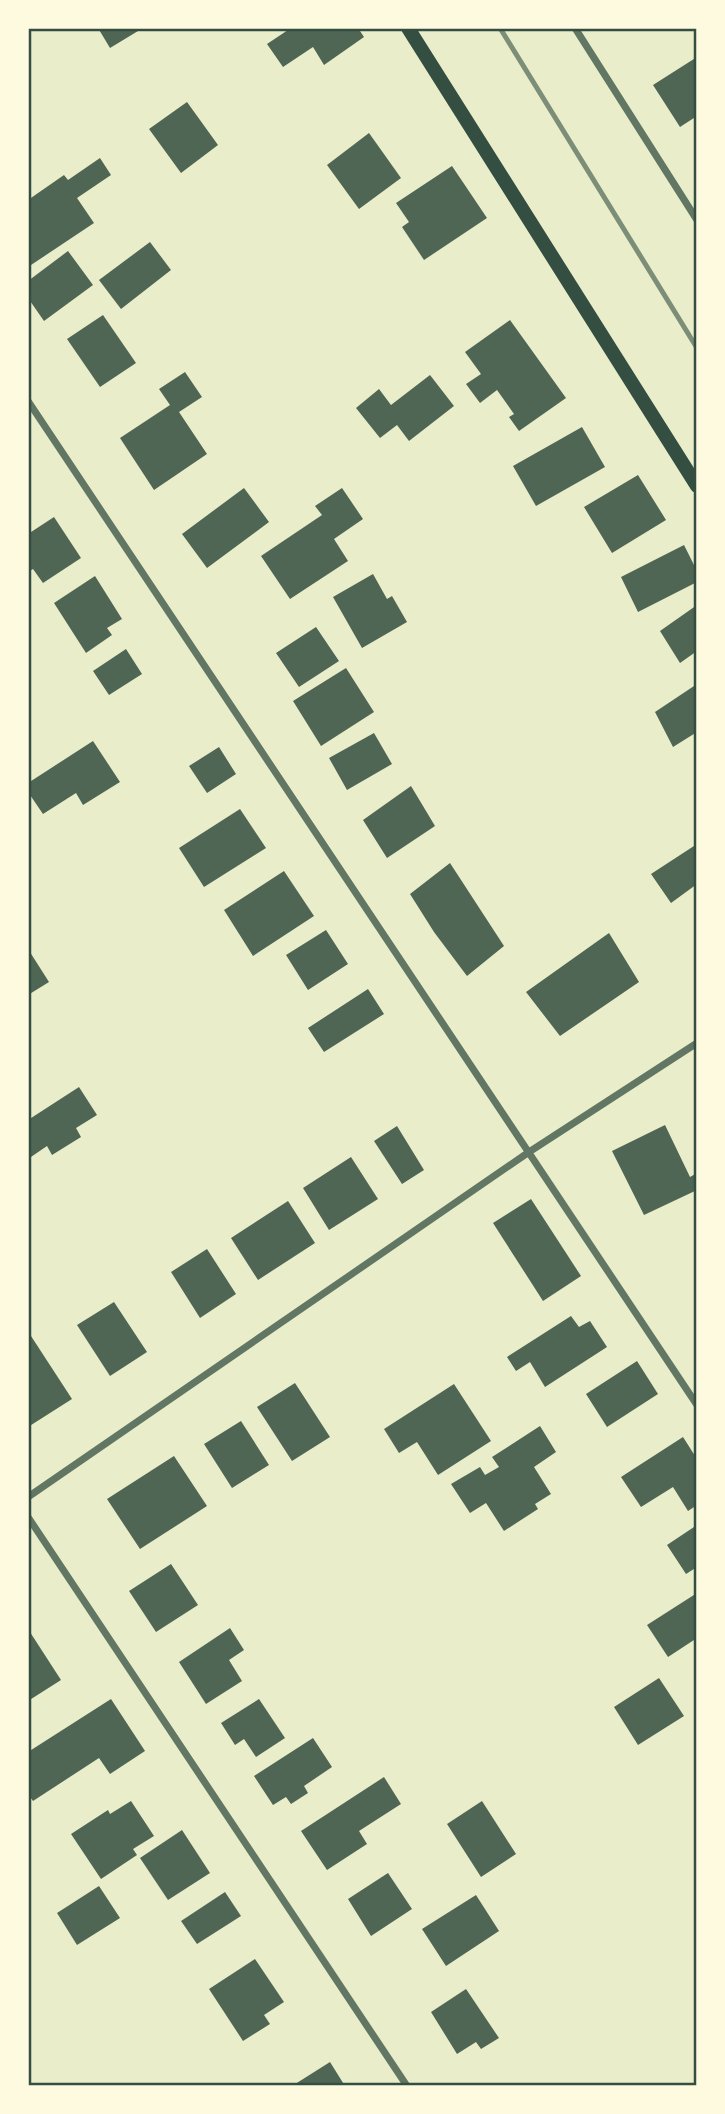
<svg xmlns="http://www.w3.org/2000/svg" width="725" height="2114" font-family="Manrope,sans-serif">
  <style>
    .building { fill: #4f6655 }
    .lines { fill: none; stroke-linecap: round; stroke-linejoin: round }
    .minor { stroke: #617663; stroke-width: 7 }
    .secondary { stroke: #344e41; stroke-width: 14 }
    .rail { stroke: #7c8e77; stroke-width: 5 }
    .neatline { fill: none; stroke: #344e41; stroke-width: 2.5 }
  </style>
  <rect width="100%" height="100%" fill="#e9edc9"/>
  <path class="building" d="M98,28H143L110,48Z
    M291,28H358L364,37L324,65L313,47L283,67L267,44Z
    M697,57V116L680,127L653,85Z
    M187,102L218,145L181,173L149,129Z
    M369,133L401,178L359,209L327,165Z
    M100,158L111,175L77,198L94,223L28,267V200L64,175L68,180Z
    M452,166L487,218L424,260L402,227L409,222L396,203Z
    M150,242L171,270L121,309L99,280Z
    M68,251L93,285L44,321L28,298V281Z
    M103,315L136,363L100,387L67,339Z
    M510,320L566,398L519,431L509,417L514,414L497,390L480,403L466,384L481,374L465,352Z
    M185,372L202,397L179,412L207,454L154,490L120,438L170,405L159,389Z
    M430,375L454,406L409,441L397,425L380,438L356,408L379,389L391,405Z
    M582,427L605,467L536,506L513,466Z
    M638,475L666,520L612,553L584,507Z
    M244,488L269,522L207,568L182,534Z
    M342,488L363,519L334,539L348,561L290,599L261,556L322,515L315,506Z
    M54,517L81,558L43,583L33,569L28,572V534Z
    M684,545L697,571V582L638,612L621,577Z
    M373,574L387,599L392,596L407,622L362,648L333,597Z
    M95,576L122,619L107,628L112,635L86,653L54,603Z
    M697,605V651L680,663L660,631Z
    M316,627L339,661L299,687L276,653Z
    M126,649L142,674L109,695L93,671Z
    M346,668L374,712L321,746L293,701Z
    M697,684V732L673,747L655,712Z
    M374,733L392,764L347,790L329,758Z
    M93,741L120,782L83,805L76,793L43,814L28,792V783Z
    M219,747L236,774L207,793L189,766Z
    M411,786L435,826L387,858L363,820Z
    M240,809L266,848L204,887L179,848Z
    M697,844V884L671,903L651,874Z
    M450,863L504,946L467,976L434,932L410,894Z
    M284,871L314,916L253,956L224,910Z
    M326,930L348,964L308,990L286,955Z
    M609,933L639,982L560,1036L526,992Z
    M28,949L49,982L28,995Z
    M368,989L384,1014L324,1052L308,1028Z
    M79,1087L97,1115L76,1128L81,1137L52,1155L47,1146L28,1159V1120Z
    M665,1125L690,1177L697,1173V1190L644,1215L612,1151Z
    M397,1126L424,1170L402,1184L374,1141Z
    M351,1157L378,1199L329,1230L303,1188Z
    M531,1199L581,1276L543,1301L493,1223Z
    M288,1201L315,1243L258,1280L231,1238Z
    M207,1249L236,1294L200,1318L171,1272Z
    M114,1302L147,1352L110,1376L77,1325Z
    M571,1316L579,1327L590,1321L607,1347L545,1387L530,1362L516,1371L507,1357Z
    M31,1336L72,1399L28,1427V1338Z
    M637,1361L658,1394L607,1427L586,1394Z
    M295,1383L330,1437L292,1461L257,1407Z
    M454,1384L491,1441L438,1475L417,1442L399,1453L384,1429Z
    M241,1421L269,1465L232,1488L204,1444Z
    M540,1426L556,1452L534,1467L551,1494L535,1504L538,1509L504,1531L486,1503L470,1513L451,1484L480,1467L485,1475L499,1467L492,1457Z
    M683,1437L697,1459V1505L688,1511L673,1487L641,1507L621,1477Z
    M174,1456L207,1506L140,1549L107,1499Z
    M697,1525V1567L686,1574L667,1545Z
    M171,1564L198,1605L156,1632L129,1591Z
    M697,1593V1638L668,1657L647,1625Z
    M230,1628L244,1650L229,1660L242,1681L206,1704L179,1662Z
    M28,1629L61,1680L28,1701Z
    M659,1678L684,1716L638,1745L614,1707Z
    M111,1699L145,1751L110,1774L99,1758L33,1801L28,1794V1752Z
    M259,1699L285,1738L256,1757L244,1739L235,1745L221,1723Z
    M313,1738L332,1767L304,1786L308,1793L291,1804L286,1797L273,1805L254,1776Z
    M384,1777L401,1804L359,1831L367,1844L327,1870L301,1831Z
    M131,1801L154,1836L133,1849L137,1855L101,1879L71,1834L108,1810L110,1814Z
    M482,1801L516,1854L481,1877L447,1824Z
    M182,1830L210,1873L168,1900L140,1858Z
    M388,1873L412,1909L371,1936L348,1899Z
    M99,1886L120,1918L77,1945L57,1913Z
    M225,1892L241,1916L197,1944L181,1921Z
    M476,1895L499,1931L446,1966L422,1929Z
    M255,1959L284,2002L264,2015L270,2024L243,2041L209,1989Z
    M466,1989L499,2038L481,2049L476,2042L457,2054L431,2012Z
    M330,2062L345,2086H292Z"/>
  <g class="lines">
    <path class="minor" d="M575,28L697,220
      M28,401L697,1405
      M28,1497L529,1152L697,1043
      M28,1517L407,2086"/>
    <path class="secondary" d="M408,28L697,486"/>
    <path class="rail" d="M500,28L697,348"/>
  </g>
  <rect width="725" height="2114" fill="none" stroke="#fefae0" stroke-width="60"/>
  <rect x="30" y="30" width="665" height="2054" class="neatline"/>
</svg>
